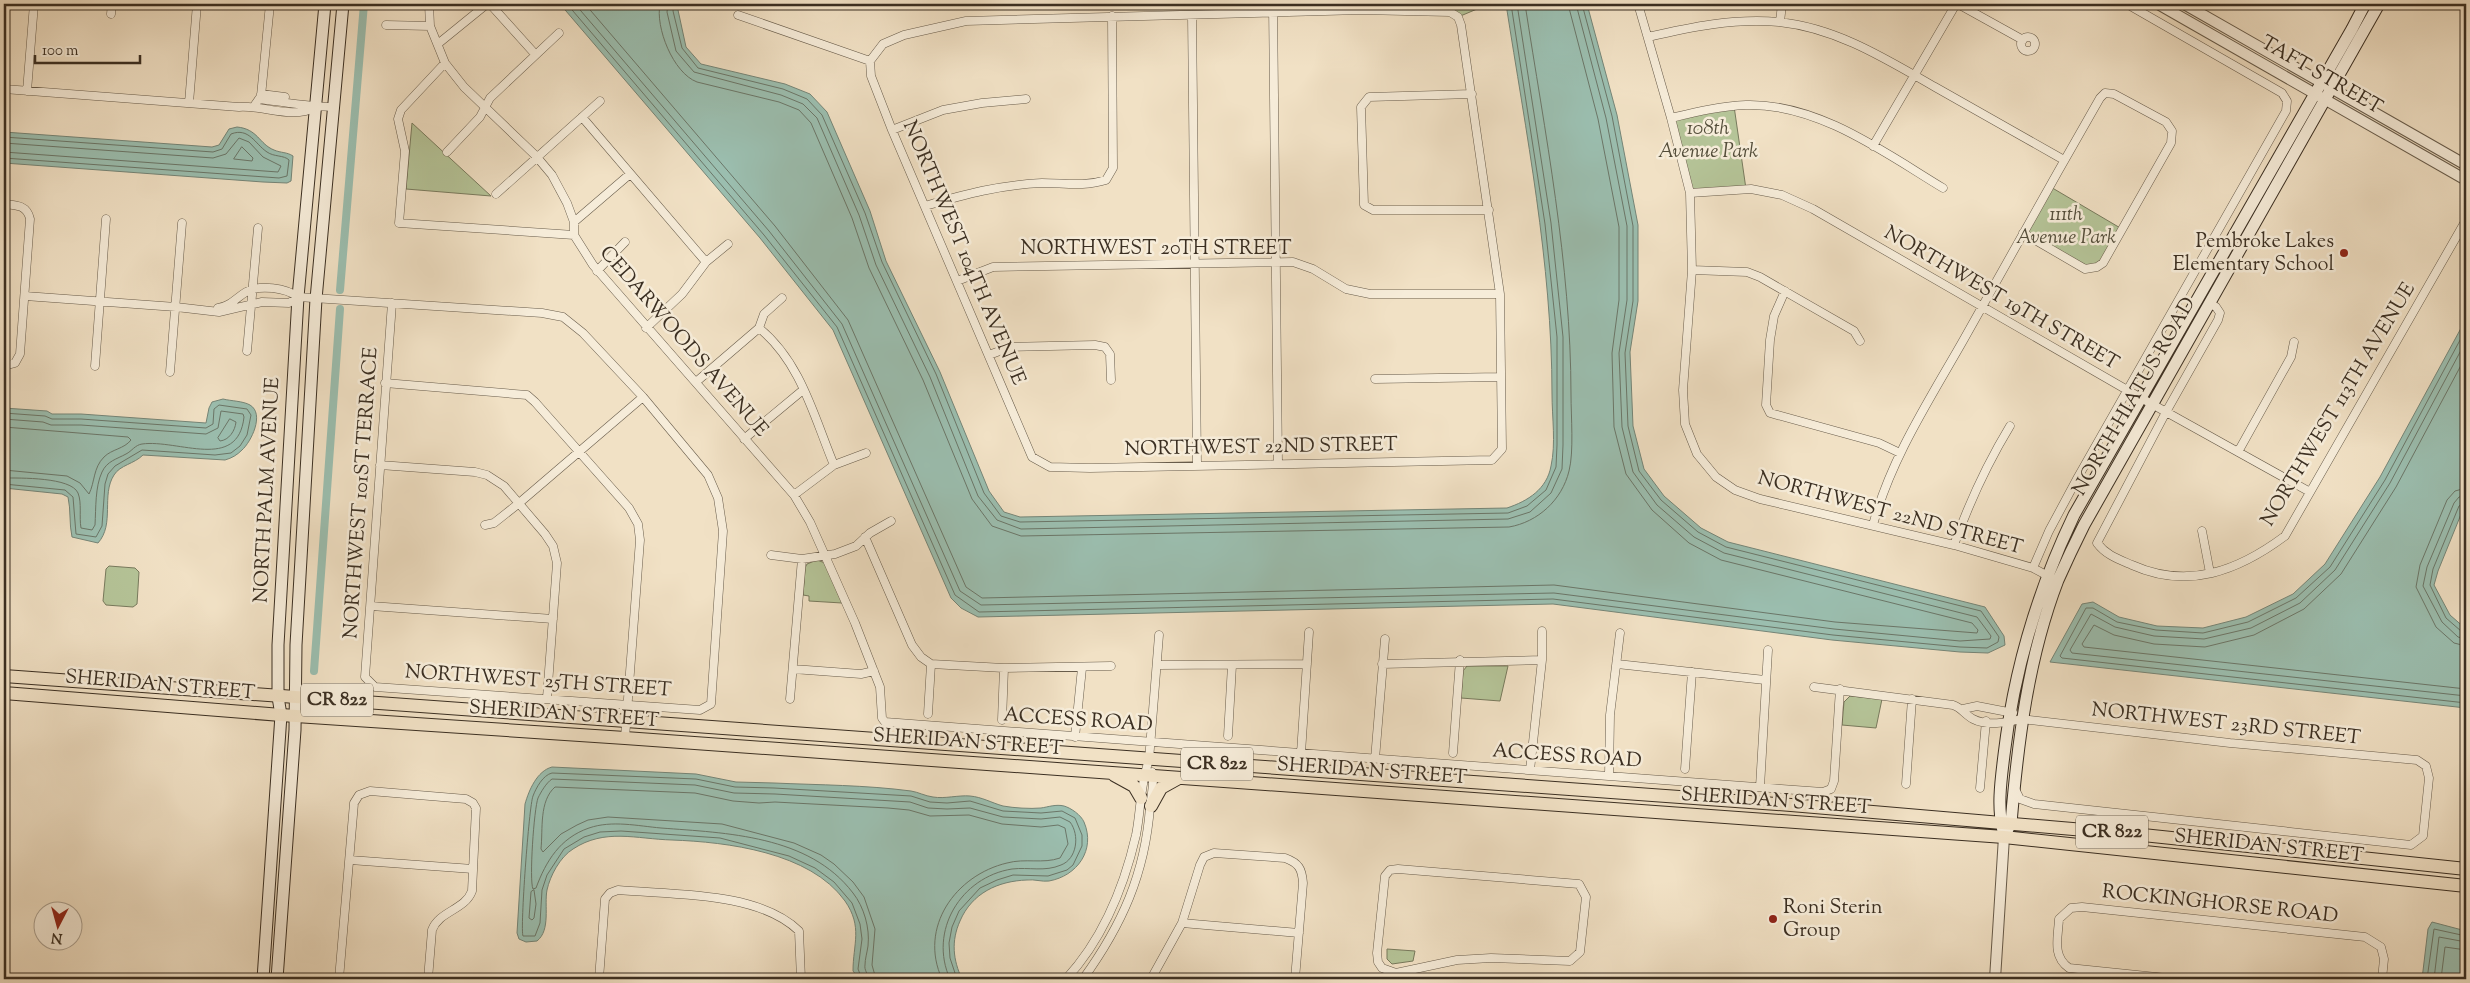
<svg xmlns="http://www.w3.org/2000/svg" width="2470" height="983" font-family="'Sorts Mill Goudy',serif">
  <style>
    .green { fill: #b5c498; stroke: #787a5d }
    .water { fill: #9bbeaf; stroke: #758577 }
    .lines { fill: none; stroke-linecap: round; stroke-linejoin: round }
    .shore { stroke: #6b7668; stroke-width: 1 }
    .canal { stroke: #9bbeaf; stroke-width: 8 }
    .minor-casing { stroke: #685c4b; stroke-width: 9 }
    .tertiary-casing { stroke: #685c4b; stroke-width: 12 }
    .secondary-casing { stroke: #3b2f22; stroke-width: 13 }
    .primary-casing { stroke: #3b2f22; stroke-width: 14 }
    .minor { stroke: #f6ecd9; stroke-width: 8 }
    .tertiary { stroke: #f6ecd9; stroke-width: 10 }
    .secondary { stroke: #f6ecd9; stroke-width: 11 }
    .primary { stroke: #f1e1c5; stroke-width: 12 }
    .poi-dot { fill: #8f2418; stroke: #f6ecd9; stroke-width: 2 }
    .labels { text-anchor: middle; dominant-baseline: central; stroke-width: 5; stroke-linejoin: round; paint-order: stroke }
    .shield { fill: #f6ecd9; stroke: #736859; stroke-width: 1 }
    .shield-label { font-size: 19px; font-weight: bold; fill: #3b2f22 }
    .street-label { font-size: 20px; fill: #3b2f22; stroke: #f6ecd9 }
    .park-label { font-size: 20px; font-style: italic; fill: #534d3a; stroke: #f6ecd9 }
    .poi-label { font-size: 20px; fill: #3b2f22; stroke: #f6ecd9; text-anchor: end }
  </style>
  <rect width="100%" height="100%" fill="#f1e1c5"/>
  <filter id="stains"><feTurbulence type="fractalNoise" baseFrequency=".004" numOctaves="4"/><feColorMatrix values="0 0 0 0 .2 0 0 0 0 .09 0 0 0 0 .02 0 0 0 .5 -.17"/></filter>
  <radialGradient id="worn" r=".72"><stop offset=".6" stop-color="#630" stop-opacity="0"/><stop offset="1" stop-color="#630" stop-opacity=".3"/></radialGradient>
  <path class="green" d="M1361,4H1489L1458,17L1450,12L1361,10Z
    M1734,106L1746,189L1690,193L1671,118Z
    M412,123L491,196L406,189Z
    M2049,186L2122,229L2103,263L2085,269L2023,233Z
    M817,560L825,563L842,603L809,601V596L803,595L805,568L807,564Z
    M109,566L135,568L139,572L137,604L133,607L106,605L103,601L106,569Z
    M1467,666H1508L1500,701L1461,698L1463,671Z
    M1850,696L1882,699L1876,728L1842,725L1844,702Z
    M1387,949L1415,951L1413,961L1392,964L1387,959Z"/>
  <path class="water" d="M560,4H680L678,10L686,47L701,64L785,84L810,94L827,112L870,211L886,261L940,372L989,491L1004,512L1020,517L1507,508C1528,501 1547,489 1551,466C1556,444 1552,417 1552,394C1552,263 1526,133 1506,4H1587L1617,115L1638,225V301L1630,352L1633,426L1644,469L1664,496L1701,528L1728,542L1985,607L2004,636L2005,645L1988,653L1960,652L1832,640L1553,604L978,617L961,608L951,598L833,330L760,238Z
    M237,127C258,129 259,144 274,150C281,153 287,152 293,156L291,181L287,183L263,182L4,163V132L212,147L219,145L229,129Z
    M2466,319V502L2438,571L2434,585L2450,615L2466,629V708L2050,662L2082,604L2093,602L2119,617L2157,626L2203,628L2246,617L2293,594L2325,564L2380,477Z
    M223,399C231,401 243,401 250,405C265,414 251,442 242,450C237,455 232,458 225,460L143,455C134,464 120,465 114,475C101,495 115,524 98,543L72,537C69,524 71,510 68,497L62,494L4,488V408L47,411L52,414H81L206,423L209,408L212,402Z
    M552,767L696,774L736,782L774,783C819,785 866,785 911,791C918,792 925,796 933,797C945,799 958,795 970,796C982,797 992,803 1003,806C1014,808 1030,809 1041,808C1048,807 1056,804 1064,806C1071,808 1081,815 1084,822C1096,850 1077,876 1049,881C1042,882 1034,879 1027,880C998,881 972,893 960,921C951,941 953,960 962,979H859L853,971C853,944 863,927 845,901C810,852 727,842 672,840C636,839 605,828 573,849C560,857 550,876 547,890C544,905 551,930 537,941L526,942L519,939L517,933L525,804C529,790 537,771 552,767Z
    M2432,922L2466,931V979H2422L2428,929Z"/>
  <g class="lines">
    <path class="shore" d="M567,4L764,235L837,327L955,595L979,612L1553,599L1833,635L1960,647L1987,648L1998,642L1999,637L1981,611L1726,547L1698,532L1661,500L1639,471L1628,426L1625,353L1633,301V226L1612,116L1582,4
      M575,4L769,231L842,324L960,591L981,605L1554,593L1834,629L1960,641L1990,639L1991,636L1977,617L1724,553L1694,537L1657,505L1633,472L1622,427L1619,353L1627,300V226L1606,118L1576,4
      M585,4L775,226L848,320L966,587L982,598L1554,585L1835,622L1977,633L1978,630L1972,623L1721,560L1689,543L1652,510L1626,474L1614,427L1612,353L1619,300V227L1598,119L1568,4
      M660,4C655,27 673,73 697,82L779,102L799,110L811,123L852,218L869,268L923,380L972,499L992,526L1021,536L1509,527C1538,522 1562,500 1569,471C1574,452 1571,416 1571,395C1571,264 1545,133 1525,4
      M668,4L667,12L676,51L694,72L781,95L803,104L817,118L859,215L876,265L930,377L978,496L997,520L1021,529L1508,519L1530,512L1551,493L1562,469L1563,445V337L1551,223L1517,4
      M674,4L673,11L682,48L698,68L783,89L807,99L822,115L865,213L882,262L936,374L984,493L1001,516L1020,522L1508,513L1527,506L1546,490L1556,467L1557,445V337L1545,224L1511,4
      M4,137L213,152L222,149L231,134C249,127 255,144 267,152C274,157 284,155 289,160L287,176L279,178L4,158
      M4,143L213,158L226,154L239,138L249,142L263,157L281,166L278,172L4,152
      M242,147L253,158L252,161L234,159Z
      M2466,329L2385,480L2330,567L2296,598L2248,622L2203,633L2156,630L2117,622L2093,608H2086L2060,656L2062,658L2466,703
      M2466,341L2390,483L2335,570L2300,603L2251,628L2204,639L2154,636L2115,627L2091,614L2070,650L2072,653L2466,696
      M2466,356L2396,487L2341,574L2304,609L2254,635L2205,647L2154,644L2114,635L2094,625L2082,644L2084,647L2466,689
      M4,413L45,416L52,419H81L206,428L213,424L214,409L219,405L247,409L251,415L247,435L240,446L231,453L215,455L142,450L115,466L108,474L105,484L102,526L96,537L76,534L73,497L65,490L4,484
      M4,419L43,422L51,425H81L206,434L218,428L221,411L243,414L244,417C238,472 178,439 142,444C135,445 132,451 126,454C117,459 107,461 102,472C95,487 96,508 95,525L92,530L81,528C79,517 82,503 78,493C71,477 20,478 4,478
      M230,419L236,422C235,431 229,440 220,441L218,438Z
      M4,427L128,437L131,440C124,449 112,449 104,457C93,468 95,482 89,494L80,483L67,476L4,470
      M2466,488L2455,491L2447,500L2420,565L2416,587L2436,627L2454,643L2466,646
      M2466,496L2459,497L2454,503L2427,567L2423,586L2442,622L2458,637L2466,639
      M2466,502L2459,506L2433,569L2430,585L2446,618L2461,631L2466,633
      M534,890L536,904L534,918L532,920L529,918L531,892Z
      M862,979L858,969L862,939L860,924L852,903L834,882L815,868L789,856L720,838L621,831L600,832L584,837L564,849L547,875L542,890L540,923L535,936H523C520,929 529,806 533,796C536,788 543,775 552,773L696,779L735,787L774,788L911,796L930,802L947,803L970,801L1003,811L1041,813L1062,811L1075,818L1082,835V846L1073,865L1067,870L1048,876L1013,875L997,880L980,888L959,911L952,927L949,943L950,958L957,979
      M869,979C868,974 864,970 865,965C865,959 867,953 868,946C870,928 864,907 853,893C809,835 726,833 661,828C638,826 612,820 589,828C560,838 546,861 536,888L533,889C529,880 534,809 538,798C541,792 546,783 552,779L695,785L734,793L775,794L910,802L928,808L947,809L970,808L1003,817L1041,819L1060,817L1070,822C1080,835 1077,859 1061,865C1045,872 1029,867 1012,869C961,877 928,931 950,979
      M876,979L872,965L875,929L864,897L853,882L834,864L821,855L794,843L722,824L608,817L588,820L577,825L561,834L543,852L541,849C543,829 539,801 555,787L695,793L733,801L759,803L775,802L888,808L909,810L930,816L969,815L1002,824L1041,827L1058,825L1065,828L1068,844L1060,858C1043,864 1025,858 1007,863C956,875 918,927 942,979
      M2427,979L2434,929L2466,936
      M2434,979L2439,937L2466,942
      M2441,979L2445,947L2466,950"/>
    <path class="canal" d="M340,290L364,4
      M314,671L340,309"/>
    <g class="minor-casing">
      <path id="minor" d="M429,4L430,26L445,63L464,87L536,156L552,175L567,203L574,222V235L593,265L794,495L810,522L855,623L880,687L882,718L885,722L1823,792L1831,789L1834,781L1840,689
        M490,4L535,54
        M1273,4L1278,464
        M1638,4L1671,118L1690,193L1692,270L1683,390L1685,424L1697,454L1716,477L1735,490L1760,499L1954,545L2033,568L2050,577
        M1958,4L2023,40
        M111,14L112,4
        M738,15L870,61L883,44L904,35L966,21L1361,10L1450,12L1458,17L1461,25L1500,294L1502,449L1492,460L1090,468L1050,467L1032,457L892,130L871,76L870,61
        M1192,15L1197,465
        M1780,22L1782,4
        M386,25L430,26
        M1648,37C1691,27 1734,18 1779,22C1837,28 1886,59 1935,87C1978,111 2021,136 2064,160
        M2021 44a7 7 0 1 1 14 0a7 7 0 1 1-14 0Z
        M439,43L487,4
        M445,63L401,110L398,119L405,151L399,223L574,235
        M4,89L239,107C264,105 292,120 316,107
        M27,91L34,4
        M261,94L285,97
        M1472,94L1369,97L1361,107L1364,205L1373,210H1489
        M259,99C284,102 309,107 334,107
        M189,103L197,4
        M254,106L261,96L270,4
        M582,117L706,262
        M1671,118C1696,112 1720,106 1746,105C1818,103 1885,153 1943,188
        M892,130L943,110L982,103L1026,99
        M1873,146L1956,4
        M447,152L480,117L490,98L559,33
        M1690,193L1751,189L1782,195L1813,209L2141,398L2310,492
        M496,194L600,101
        M4,204C16,205 27,205 30,219L20,354L15,363L4,366
        M925,206C966,194 999,185 1042,183C1064,183 1084,187 1106,180L1113,168L1112,16
        M574,222L630,174
        M1692,270L1747,272L1760,277L1854,331L1860,341
        M597,271L625,242
        M957,281L993,267L1293,262L1313,269L1346,289L1370,294H1500
        M1785,291L1774,316L1770,340L1766,405L1770,413L1879,443L1900,453
        M25,296L176,307L219,312L262,302L289,303L298,297L542,313L563,317L583,333L643,397L708,475L718,498L723,531L711,704L700,710L375,687L365,677L392,303
        M2209,303L2216,307L2220,313L2218,320L2166,412L2097,543C2106,555 2118,559 2132,565C2188,590 2238,571 2285,536L2466,220
        M218,308C231,306 236,298 246,292C260,284 286,288 298,297
        M646,328L682,294L706,262L728,244
        M759,328C801,362 814,417 834,465
        M247,351L258,228
        M989,355L1010,347L1095,345L1105,347L1110,354L1111,380
        M95,366L106,219
        M170,372L182,223
        M1375,379L1501,377
        M696,382L759,328L764,314L782,298
        M385,383L527,395L535,402L629,508L638,524L640,540L625,738
        M744,439L803,390
        M2238,452L2291,357L2294,342
        M380,465L475,472L487,475L504,486L545,534L553,546L557,563L547,698
        M794,495L834,465L866,453
        M485,525L494,523L518,504L643,397
        M1873,525C1891,458 1930,399 1964,339C2009,259 2054,178 2100,98L2105,93L2114,94L2166,122L2172,131L2171,143L2103,263L2097,267L2085,269L2023,233
        M2202,531L2210,573
        M865,537L912,645L921,657L931,664L1004,668L1111,666
        M1954,545C1969,503 1987,464 2010,426
        M771,555L802,559L835,554L856,546L870,533L891,521
        M2033,568L2049,531L2078,477L2286,111L2287,101L2282,93L2127,4
        M371,606L553,619
        M1382,664L1542,660
        M1617,664L1765,680
        M1158,665L1307,664
        M793,669L861,674L874,671
        M1814,687L1953,705C1962,708 1965,715 1973,719C1986,726 2008,723 2021,719L2230,743L2417,760L2426,766L2429,778L2423,836L2411,845L2034,804L2020,799L2015,789
        M790,699L802,559
        M1963,709L1977,706L2013,713
        M928,714L931,664
        M1002,720L1004,668
        M1228,736L1232,665
        M1075,737L1082,668
        M1301,753L1309,632
        M1453,753L1460,660
        M1375,759L1385,639
        M1685,769L1692,672
        M1530,770L1542,660V631
        M1609,776L1610,715L1620,633
        M1906,784L1912,699
        M1760,787L1768,650
        M1980,788L1986,721
        M350,860L473,869
        M1398,869L1579,884L1586,897L1580,952L1570,961L1491,958L1457,960L1396,973L1382,968L1378,962L1377,953L1385,876L1390,870Z
        M1182,923L1299,933
        M339,979L354,803L359,795L370,791L466,799L473,803L476,808L472,891C465,910 439,911 432,930L428,979
        M598,979H608
        M599,979L605,899L610,893L618,890C672,895 758,891 799,931L801,979
        M1066,979C1102,940 1124,887 1136,835C1141,810 1140,784 1149,760L1159,635
        M1083,979C1122,925 1145,874 1150,807C1151,796 1155,783 1152,772
        M1151,979L1182,923L1200,865L1204,857L1214,853L1285,858C1299,863 1302,869 1303,883L1295,979
        M2176,979L2069,968C2052,956 2058,938 2059,919L2071,908L2082,907L2365,937L2381,947L2384,959L2382,979"/>
    </g>
    <g class="tertiary-casing">
      <path id="tertiary" d="M2158,4L2466,180
        M2184,4L2466,165
        M1995,979L2004,837"/>
    </g>
    <g class="secondary-casing">
      <path id="secondary" d="M2003,831C1997,806 2001,780 2004,755C2014,670 2037,592 2074,515L2352,29L2365,4
        M2004,837L2011,823C2018,741 2028,658 2058,580C2066,562 2075,543 2084,525L2379,4
        M263,979L281,715L278,697V645L298,297L325,4
        M277,979L295,730L296,645L316,299L343,4"/>
    </g>
    <g class="primary-casing">
      <path id="primary" d="M4,676L1791,805L2143,835L2466,869
        M4,693L281,715L625,738L2004,837L2466,886
        M1114,775L1134,786L1141,798
        M1151,806L1161,788L1179,778"/>
    </g>
    <use href="#minor" class="minor"/>
    <use href="#tertiary" class="tertiary"/>
    <use href="#secondary" class="secondary"/>
    <use href="#primary" class="primary"/>
  </g>
  <g class="poi-dot">
    <circle cx="2344" cy="253" r="5"/>
    <circle cx="1773" cy="919" r="5"/>
  </g>
  <g class="labels">
    <g class="shield">
      <rect x="301" y="683.5" width="72" height="33" rx="4"/>
      <rect x="1181" y="747.5" width="72" height="33" rx="4"/>
      <rect x="2076" y="815.5" width="72" height="33" rx="4"/>
    </g>
    <g class="shield-label">
      <text x="337" y="700">CR 822</text>
      <text x="1217" y="764">CR 822</text>
      <text x="2112" y="832">CR 822</text>
    </g>
    <g class="street-label">
      <text transform="translate(2321 76) rotate(30)">TAFT STREET</text>
      <text x="1156" y="249">NORTHWEST 20TH STREET</text>
      <text transform="translate(963 253) rotate(67)">NORTHWEST 104TH AVENUE</text>
      <text transform="translate(2001 299) rotate(30)">NORTHWEST 19TH STREET</text>
      <text transform="translate(683 342) rotate(49)">CEDARWOODS AVENUE</text>
      <text transform="translate(2135 397) rotate(-60)">NORTH HIATUS ROAD</text>
      <text transform="translate(2339 405) rotate(-59)">NORTHWEST 113TH AVENUE</text>
      <text transform="translate(1261 448) rotate(-1)">NORTHWEST 22ND STREET</text>
      <text transform="translate(268 490) rotate(-87)">NORTH PALM AVENUE</text>
      <text transform="translate(362 493) rotate(-86)">NORTHWEST 101ST TERRACE</text>
      <text transform="translate(1890 514) rotate(15)">NORTHWEST 22ND STREET</text>
      <text transform="translate(538 682) rotate(4)">NORTHWEST 25TH STREET</text>
      <text transform="translate(160 686) rotate(5)">SHERIDAN STREET</text>
      <text transform="translate(564 715) rotate(4)">SHERIDAN STREET</text>
      <text transform="translate(1078 721) rotate(4)">ACCESS ROAD</text>
      <text transform="translate(2226 725) rotate(6)">NORTHWEST 23RD STREET</text>
      <text transform="translate(968 743) rotate(4)">SHERIDAN STREET</text>
      <text transform="translate(1567 757) rotate(4)">ACCESS ROAD</text>
      <text transform="translate(1372 772) rotate(4)">SHERIDAN STREET</text>
      <text transform="translate(1776 802) rotate(4)">SHERIDAN STREET</text>
      <text transform="translate(2269 847) rotate(6)">SHERIDAN STREET</text>
      <text transform="translate(2220 905) rotate(6)">ROCKINGHORSE ROAD</text>
    </g>
    <g class="park-label">
      <text x="1708" y="129">108th<tspan x="1708" dy="23">Avenue Park</tspan></text>
      <text x="2066" y="215">111th<tspan x="2066" dy="23">Avenue Park</tspan></text>
    </g>
    <g class="poi-label">
      <text x="2334" y="242">Pembroke Lakes<tspan x="2334" dy="23">Elementary School</tspan></text>
      <text x="1783" y="908" text-anchor="start">Roni Sterin<tspan x="1783" dy="23">Group</tspan></text>
    </g>
  </g>
  <rect width="2470" height="983" fill="none" stroke="#f1e1c5" stroke-width="20"/>
  <rect x="5" y="5" width="2460" height="973" fill="none" stroke="#3b2f22" stroke-width="2.5"/>
  <rect x="10" y="10" width="2450" height="963" fill="none" stroke="#3b2f22"/>
  <g transform="translate(58 926) rotate(186)"><circle r="24" fill="#f6ecd9" stroke="#aba090"/>
  <path d="M0-4L9 19L0 12L-9 19Z" fill="#8f2418"/>
  <text y="-8" font-size="14" font-weight="bold" text-anchor="middle" fill="#3b2f22">N</text>
  </g>
  <path d="M35 55v8h105v-8" fill="none" stroke="#3b2f22" stroke-width="2.5"/>
  <text x="42" y="55" font-size="15" fill="#3b2f22" stroke="#f6ecd9" stroke-width="4" paint-order="stroke">100 m</text>
  <rect width="100%" height="100%" filter="url(#stains)"/>
  <rect width="100%" height="100%" fill="url(#worn)"/>
</svg>
